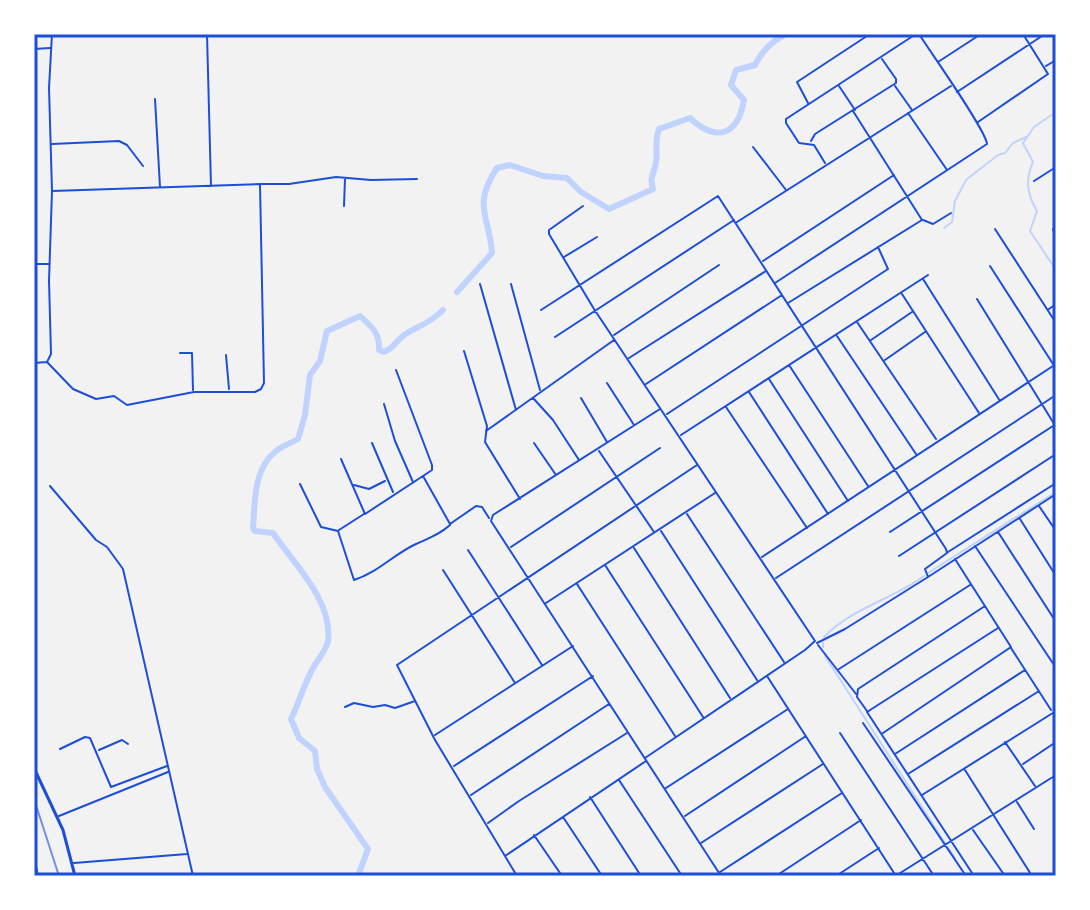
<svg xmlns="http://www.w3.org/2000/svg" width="1090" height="910" font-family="Signika,sans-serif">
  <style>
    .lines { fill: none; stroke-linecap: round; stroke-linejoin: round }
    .stream { stroke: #bfd3fe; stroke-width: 2 }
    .river { stroke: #bfd3fe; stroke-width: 6 }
    .minor { stroke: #1d4ed8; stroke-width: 2 }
    .secondary { stroke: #1d4ed8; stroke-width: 3 }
    .rail { stroke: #7290e2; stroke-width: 2 }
    .neatline { fill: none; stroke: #1d4ed8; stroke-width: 3 }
  </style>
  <rect width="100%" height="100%" fill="#f2f2f2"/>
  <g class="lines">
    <path class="stream" d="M1056,112L1034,127L1023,143L1033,162C1025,180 1027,194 1037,211L1030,231L1056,270
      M944,228L952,222L955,201L966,180L998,155L1005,153L1013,143L1026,137
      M928,573L1056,492
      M824,637C850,609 893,599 924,576
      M823,647V643
      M825,656L945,843
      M948,847L955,858"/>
    <path class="river" d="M457,292L492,253C489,214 472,206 497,168L510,165L543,176L567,178L581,192L609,209L653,189C649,177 654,174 656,163C658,151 654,141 659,129L690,118C717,143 738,135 744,100L731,85L736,70L755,65C763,50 771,42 786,34
      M358,876L368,849L325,787L317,769L315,751L299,738L291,719C299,703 304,684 313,668C318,659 326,651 328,641C333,601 294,564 273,533L255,531L253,528C255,503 253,469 276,451C282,446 291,443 298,439L305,415L310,375L320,361L327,331L360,316C372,327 380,333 379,350L384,352C393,349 396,341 404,335C419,325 428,325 443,310"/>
    <path class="minor" d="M207,34L211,186
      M34,49L50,48
      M938,62L981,34
      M1046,66L1056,60
      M839,86L855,110
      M895,86L912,110
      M957,92L1045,34
      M155,99L160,187
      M808,103L797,82L870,34
      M908,113L947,170
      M978,122L1048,74L1023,34
      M811,141L815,134L896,83V79L882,59
      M52,144L119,141L127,145L143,166
      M753,147L786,190
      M825,163L814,145L799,143L786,123V119L916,34
      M1034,181L1056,167
      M261,184H289L336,177L371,180L417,179
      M344,206L345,179
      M583,206L549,230V234L594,309L815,641L805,650L645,758
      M923,220L933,224L951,213
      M737,222L951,86
      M1056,225L1053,229L1056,239
      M995,229L1056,323
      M564,257L597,237
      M763,261L894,175
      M34,264H49
      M990,266L1053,364
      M923,279L1000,401
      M775,283L987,144C986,130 931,53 919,34
      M480,284L516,410
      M511,284L540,390
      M902,294L979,413
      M977,299L1056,427
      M788,303L922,220L853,111
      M1049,309L1056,304
      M541,310L718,196L946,549L947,553L925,569L928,577
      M857,322L936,439
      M614,335L719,265
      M837,336L916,454
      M555,337L734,220
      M871,340L912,312
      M464,351L487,426L485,442L520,499
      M180,353H192L193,390
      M226,355L229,389
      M629,358L766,271
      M885,360L925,332
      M47,362L73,389L96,399L114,396L127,405L194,392H255L261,389L264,383L260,184L52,191
      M34,363L47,362L51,354L49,281L52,191L49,88L52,34
      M789,365L868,486
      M396,370L432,465V470L423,476
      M769,379L848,501
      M607,383L634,425
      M646,384L782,295
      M749,392L828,514
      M533,398L553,420L579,460
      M581,398L607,442
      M384,404L395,441L413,482
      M726,407L807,528
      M660,409L493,515L491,521L721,876
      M667,414L888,269L878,247
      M486,431L614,340
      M681,435L928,275
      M372,443L393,492
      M534,443L556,475
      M599,451L654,532
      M341,459L365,514L423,476L450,524L476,506L482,507L489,518
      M300,484L321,527L338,531L354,580C377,573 394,554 416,544C429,538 439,535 450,525
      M354,485L369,489L385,481
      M50,486L96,540L107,547L123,569L193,876
      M1039,506L1056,531
      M687,514L784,662
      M1020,519L1056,576
      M339,530L364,514
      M661,531L757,680
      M890,532L1056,424
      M998,532L1056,622
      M975,546L1056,668
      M511,547L660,448
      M634,548L730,698
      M468,550L542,665
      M948,552L1056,483
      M899,556L1056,454
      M762,557L1056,364
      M605,565L703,717
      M443,570L515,683
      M776,578L1056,395
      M577,584L675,736
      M546,603L715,493
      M817,643L845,629L928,577L1056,494
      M818,645L856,694
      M1011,648L1051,710
      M839,669L970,585
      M767,676L896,876
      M345,707L354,703L373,707L385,705L395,708L415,701
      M867,711L857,697L858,689L985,606
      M863,723L966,876
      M840,733L934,876
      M883,733L1011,647L955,559
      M435,735L573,646
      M1005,742L1035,786
      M60,749L85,737L90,738L111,787L167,766
      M99,750L122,740L128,744
      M895,754L1025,670
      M1023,764L1056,742
      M454,766L593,676
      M965,770L1032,876
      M908,774L1039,691
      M619,780L682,876
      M666,788L788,709
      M471,795L609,704
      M922,795L1056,711
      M590,797L641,876
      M1017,802L1034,829
      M59,816L168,772
      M685,816L806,736
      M563,817L602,876
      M488,823L519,801L627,733
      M973,830L1005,876
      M534,835L562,876
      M701,843L823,764
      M34,856L38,876
      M505,856L646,761
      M74,863L187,854
      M720,872L842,793
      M897,875L1056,775
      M517,876L435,740L397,665L697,465
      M776,876L861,820
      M836,876L879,848
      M974,876L867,712L998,628"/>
    <path class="secondary" d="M34,768L63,830L75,876"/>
    <path class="rail" d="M34,799L59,876"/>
  </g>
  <rect width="1090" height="910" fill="none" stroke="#ffffff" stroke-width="72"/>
  <rect x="36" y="36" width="1018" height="838" class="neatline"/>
</svg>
